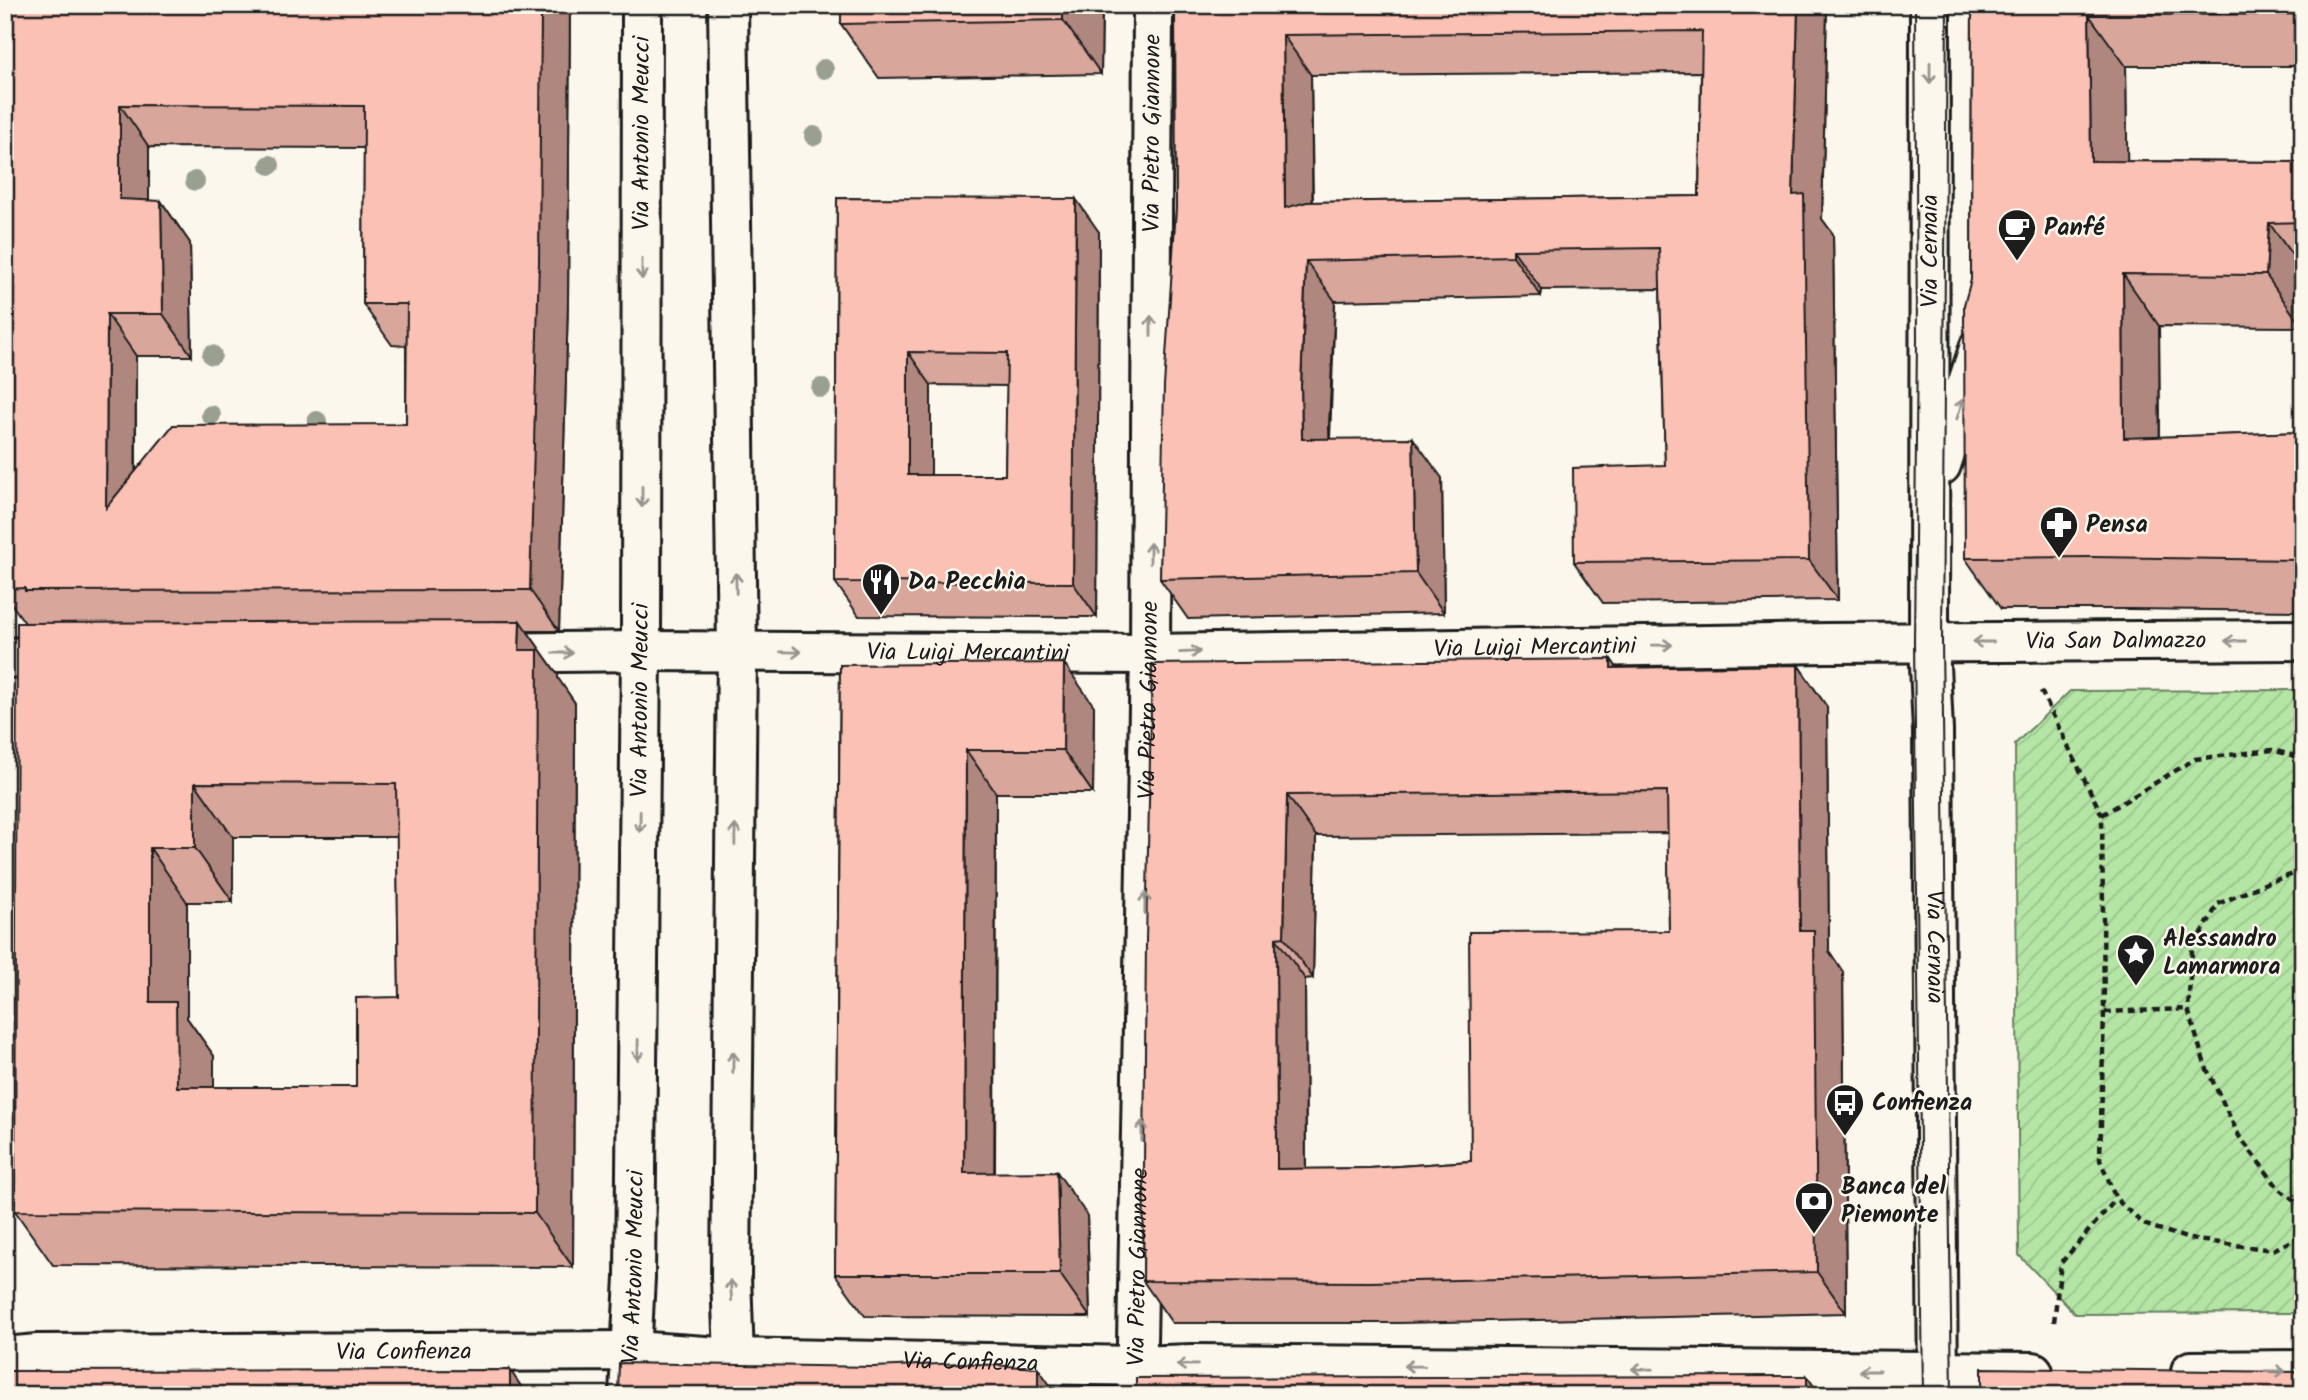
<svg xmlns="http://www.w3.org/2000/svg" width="2308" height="1400" font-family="Kalam,sans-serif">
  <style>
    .garden { fill: url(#garden-furrows); stroke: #688060; stroke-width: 2 }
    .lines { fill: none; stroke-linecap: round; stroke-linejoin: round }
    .street-casing { stroke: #1c1c1c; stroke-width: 44 }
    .secondary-casing { stroke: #1c1c1c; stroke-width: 44 }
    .path { stroke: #1c1c1c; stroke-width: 4.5; stroke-dasharray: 7 5; stroke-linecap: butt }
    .street { stroke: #fbf7ec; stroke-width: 38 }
    .secondary { stroke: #fbf7ec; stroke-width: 38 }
    .tram { stroke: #1c1c1c; stroke-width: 2 }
    .tree { fill: #9aa090 }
    .wall { fill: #d9a69c; stroke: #1c1c1c; stroke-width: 2; fill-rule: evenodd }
    .shaded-wall { fill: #b0877f; stroke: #1c1c1c; stroke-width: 2 }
    .building { fill: #fcc1b5; stroke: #1c1c1c; stroke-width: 2; fill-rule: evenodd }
    .oneway { stroke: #97948e }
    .labels { text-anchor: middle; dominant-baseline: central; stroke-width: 5; stroke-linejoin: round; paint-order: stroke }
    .street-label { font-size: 24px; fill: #1c1c1c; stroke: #fbf7ec }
    .poi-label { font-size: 24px; font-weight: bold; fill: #1c1c1c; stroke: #fbf7ec; text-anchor: start }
  </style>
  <defs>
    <pattern id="garden-furrows" width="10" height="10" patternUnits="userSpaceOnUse" patternTransform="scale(1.75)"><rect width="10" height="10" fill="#b4e5a5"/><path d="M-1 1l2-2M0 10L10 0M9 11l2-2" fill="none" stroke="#9ac48d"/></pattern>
  </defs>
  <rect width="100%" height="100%" fill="#fbf7ec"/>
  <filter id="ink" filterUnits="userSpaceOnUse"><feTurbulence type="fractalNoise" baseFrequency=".0143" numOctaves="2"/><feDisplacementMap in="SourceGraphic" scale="14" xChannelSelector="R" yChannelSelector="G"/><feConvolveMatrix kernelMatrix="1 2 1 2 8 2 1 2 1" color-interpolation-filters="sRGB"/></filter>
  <g filter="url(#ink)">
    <path class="garden" d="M2303,690V1313L2075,1314L2019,1255L2015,744L2070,691Z"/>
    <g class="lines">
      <g class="street-casing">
        <g id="street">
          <path d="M728,5L737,651L731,1277L734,1358"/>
          <path id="s1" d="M490,653L641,651L1150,654L1827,643L2303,640"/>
          <path d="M5,658L70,655"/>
          <path id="s2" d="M5,1357L38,1354L633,1351L734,1358L1135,1366L1193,1364L2033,1372"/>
          <path d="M2191,1371L2303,1370"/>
          <path id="s3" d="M629,1395L635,1277L641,651L642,5"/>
          <path id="s4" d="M1136,1395L1150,654L1153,5"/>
        </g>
      </g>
      <g class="secondary-casing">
        <g id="secondary">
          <path id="s5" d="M1930,5L1929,643L1933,731L1938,1395"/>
          <path d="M1941,465L1980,346"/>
        </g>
      </g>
      <path class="path" d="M2041,691L2102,815L2104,1012L2188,1009
        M2102,815L2195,759L2272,750L2303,758
        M2303,871L2269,882L2218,904L2192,951L2188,1009L2205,1065L2239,1136L2280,1190L2303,1206
        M2104,1012L2100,1160L2116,1199L2143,1224L2189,1239L2273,1250L2303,1235
        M2054,1322L2061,1263L2116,1199"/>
      <use href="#street" class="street"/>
      <use href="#secondary" class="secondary"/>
      <path class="tram" d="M1915,5L1917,339L1914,642L1923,1395
        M1947,5L1942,642L1952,1395"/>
    </g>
    <g class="tree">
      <circle cx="824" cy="69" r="10"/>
      <circle cx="814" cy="136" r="10"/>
      <circle cx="270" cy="165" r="10"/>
      <circle cx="195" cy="181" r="10"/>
      <circle cx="212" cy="355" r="10"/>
      <circle cx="821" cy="388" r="10"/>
      <circle cx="211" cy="415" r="10"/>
      <circle cx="317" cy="421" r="10"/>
    </g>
    <path class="wall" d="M5,5H570L568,303L559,631H527L558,675V679L575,703L573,1267L53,1265L15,1211L25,623L5,595ZM149,147L364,148L363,304L392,345L406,346V424L136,471V356H192L190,243L161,201H149ZM233,837H397L399,997L356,1087H214V1056L187,1018V902H233Z
      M1102,5L1101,74L879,78L841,24Z
      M1175,5H1827L1822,219L1833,234L1838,600L1603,603L1574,562L1665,465L1660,289L1542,290L1541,296L1335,301L1330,439L1442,478L1444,613L1188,619L1160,579L1176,209ZM1701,72L1699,196L1313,202L1311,75Z
      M1972,5H2303V66H2126L2127,161L2303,162L2302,327L2159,326L2160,437L2303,432V611L2129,609H2001L1965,558L1971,280Z
      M837,198L1099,232L1097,617L859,616L835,582ZM931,385L1007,386L1005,475H931Z
      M1152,664L1617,668L1798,665L1827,707L1829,951L1843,972L1846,1313L1399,1323H1172L1143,1281ZM1668,833L1669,931L1471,1161L1370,1168L1306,1169L1305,979L1313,978L1316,836Z
      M840,665L1094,706L1093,793H996L995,1173L1087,1215L1090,1317L865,1316L835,1274Z"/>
    <path class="shaded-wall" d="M541,5H570L568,303L559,631L530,590Z
      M1063,5H1102L1101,74L1063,20Z
      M1798,5H1827L1822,219L1833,234L1838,600L1809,560L1793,195Z
      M2089,15L2126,66L2128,213L2091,161Z
      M1283,35L1311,75L1313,249L1285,208Z
      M120,105L149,147V240L120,199Z
      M1076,199L1099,232L1097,617L1073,583Z
      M161,201L190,243L192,356L163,314Z
      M2269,223L2303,270L2302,327L2266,275Z
      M1513,250L1542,290L1541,296L1513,256Z
      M1306,261L1335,301L1329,425L1330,479L1302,439L1301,385Z
      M2123,274L2159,326L2160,489L2124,438Z
      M107,314L136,356L135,549L106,508Z
      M908,352L931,385V508L908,475Z
      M1413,438L1442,478L1444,613L1416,573Z
      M520,621L558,675V678L575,703L573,1267L535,1213L519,650Z
      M1611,659L1640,701L1611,668Z
      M1064,663L1094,706L1093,793L1063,750Z
      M1798,665L1827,707L1829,951L1843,972L1846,1313L1817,1272L1800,930Z
      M966,750L996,793L994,1216L964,1173Z
      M195,783L233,837V902L195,848Z
      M1287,795L1316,836L1313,978L1284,937Z
      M150,848L187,902V1018L214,1056V1140L177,1087L150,1002Z
      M1276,938L1305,979L1306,1210L1277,1169Z
      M1057,1172L1087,1215L1090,1317L1060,1274Z
      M1038,1368L1057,1395H1038Z
      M510,1370L527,1395H510Z
      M1807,1376L1820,1395H1807Z"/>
    <path class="building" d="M5,5H541L539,262L530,590L25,591V588L5,589ZM120,105L364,106L363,304H407L406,424L173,425L106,508L107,314H163L161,201L120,199Z
      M841,5H1063V20L841,24Z
      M1175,5H1798L1793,195L1804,194L1809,560L1574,562L1573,468L1665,465L1659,248L1513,250V256L1306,261L1301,385L1302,439L1413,438L1416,573L1160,579L1164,386L1176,209ZM1702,31L1699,196L1307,202L1285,208L1283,35Z
      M1972,5H2303V14L2089,15L2091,161L2303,162V222L2269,223L2266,275L2123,274L2124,438L2303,432V560L2093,557L1965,558L1964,305L1971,280Z
      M837,198L1076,199L1073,583L835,582ZM908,352L1007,353L1005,475H908Z
      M520,621L519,650H538L535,1213L15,1211L17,623ZM195,783L396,784L399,997L356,998V1087H177L176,1002H150V848H195Z
      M1611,659V668L1798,665L1800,930H1814L1817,1272L1370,1282L1143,1281L1146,941L1152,664ZM1667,791L1669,931L1469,932L1471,1161L1370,1168L1277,1169L1276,938L1284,937L1287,795Z
      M1064,663L1063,750H966L964,1173L1057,1172L1060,1274H835L840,665Z
      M619,1363L874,1367L962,1363L1038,1368V1395H618Z
      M1982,1368L2303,1372V1395H1982Z
      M510,1370V1395H5V1371Z
      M1807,1376V1395H1136V1378Z"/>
    <defs><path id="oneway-shaft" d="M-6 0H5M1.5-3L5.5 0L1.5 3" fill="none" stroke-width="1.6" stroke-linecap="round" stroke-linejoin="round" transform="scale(1.75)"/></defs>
    <g class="oneway">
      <use href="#oneway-shaft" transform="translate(1930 73) rotate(90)"/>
      <use href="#oneway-shaft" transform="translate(642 269) rotate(90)"/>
      <use href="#oneway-shaft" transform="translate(1151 326) rotate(-90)"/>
      <use href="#oneway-shaft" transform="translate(1960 409) rotate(-72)"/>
      <use href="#oneway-shaft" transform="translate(642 497) rotate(90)"/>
      <use href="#oneway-shaft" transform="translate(1150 553) rotate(-90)"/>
      <use href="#oneway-shaft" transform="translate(736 583) rotate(-91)"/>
      <use href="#oneway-shaft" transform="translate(2235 641) rotate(180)"/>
      <use href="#oneway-shaft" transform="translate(1983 642) rotate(180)"/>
      <use href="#oneway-shaft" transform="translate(1662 645) rotate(-1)"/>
      <use href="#oneway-shaft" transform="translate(791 652) rotate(1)"/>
      <use href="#oneway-shaft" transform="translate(1190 652) rotate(-3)"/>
      <use href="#oneway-shaft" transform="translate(563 653)"/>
      <use href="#oneway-shaft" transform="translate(640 822) rotate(91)"/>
      <use href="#oneway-shaft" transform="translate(735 835) rotate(-89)"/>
      <use href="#oneway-shaft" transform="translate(1145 903) rotate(-89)"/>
      <use href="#oneway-shaft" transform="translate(638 1050) rotate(91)"/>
      <use href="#oneway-shaft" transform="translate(733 1062) rotate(-89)"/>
      <use href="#oneway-shaft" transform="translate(1142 1131) rotate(-89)"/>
      <use href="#oneway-shaft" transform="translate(731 1290) rotate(-93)"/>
      <use href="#oneway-shaft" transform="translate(1187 1365) rotate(179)"/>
      <use href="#oneway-shaft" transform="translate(1414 1366) rotate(-179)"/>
      <use href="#oneway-shaft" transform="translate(1642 1369) rotate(-179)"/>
      <use href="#oneway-shaft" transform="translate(1869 1371) rotate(-180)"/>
      <use href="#oneway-shaft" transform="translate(2275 1371)"/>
    </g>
  </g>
  <defs>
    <g id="cafe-pin" transform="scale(2.0125)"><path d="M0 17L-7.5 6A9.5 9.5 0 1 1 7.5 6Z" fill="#1c1c1c" stroke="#fbf7ec"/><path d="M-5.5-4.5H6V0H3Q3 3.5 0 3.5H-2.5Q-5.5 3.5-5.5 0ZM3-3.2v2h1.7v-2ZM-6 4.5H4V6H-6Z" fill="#fff"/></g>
    <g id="pharmacy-pin" transform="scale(2.0125)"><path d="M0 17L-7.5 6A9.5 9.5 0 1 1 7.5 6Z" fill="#1c1c1c" stroke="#fbf7ec"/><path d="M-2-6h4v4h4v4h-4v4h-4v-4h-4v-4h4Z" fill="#fff"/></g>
    <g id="restaurant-pin" transform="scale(2.0125)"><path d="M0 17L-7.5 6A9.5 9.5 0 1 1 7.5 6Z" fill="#1c1c1c" stroke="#fbf7ec"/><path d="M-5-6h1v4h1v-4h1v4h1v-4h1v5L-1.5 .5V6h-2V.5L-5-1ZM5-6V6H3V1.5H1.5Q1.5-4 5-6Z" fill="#fff"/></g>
    <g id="sight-pin" transform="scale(2.0125)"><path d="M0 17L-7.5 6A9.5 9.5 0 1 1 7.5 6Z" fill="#1c1c1c" stroke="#fbf7ec"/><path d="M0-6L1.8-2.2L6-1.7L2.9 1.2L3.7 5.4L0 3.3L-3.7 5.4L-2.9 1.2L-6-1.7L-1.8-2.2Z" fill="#fff"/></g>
    <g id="bus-pin" transform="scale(2.0125)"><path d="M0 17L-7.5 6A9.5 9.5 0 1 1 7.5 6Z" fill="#1c1c1c" stroke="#fbf7ec"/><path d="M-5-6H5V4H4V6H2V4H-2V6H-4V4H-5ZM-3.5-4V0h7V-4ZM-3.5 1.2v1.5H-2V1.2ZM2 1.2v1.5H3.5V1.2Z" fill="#fff"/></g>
    <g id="bank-pin" transform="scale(2.0125)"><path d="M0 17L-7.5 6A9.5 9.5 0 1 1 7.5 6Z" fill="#1c1c1c" stroke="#fbf7ec"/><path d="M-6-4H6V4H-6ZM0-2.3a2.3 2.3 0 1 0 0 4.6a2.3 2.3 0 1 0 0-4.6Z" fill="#fff"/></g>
  </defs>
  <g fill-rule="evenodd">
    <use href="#cafe-pin" x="2017" y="228"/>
    <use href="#pharmacy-pin" x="2059" y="525"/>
    <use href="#restaurant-pin" x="881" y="582"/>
    <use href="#sight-pin" x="2136" y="953"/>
    <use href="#bus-pin" x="1845" y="1103"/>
    <use href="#bank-pin" x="1814" y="1201"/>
  </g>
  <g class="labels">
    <g class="street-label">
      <text stroke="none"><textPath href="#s3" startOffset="1262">Via Antonio Meucci</textPath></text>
      <text stroke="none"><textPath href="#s4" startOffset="1262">Via Pietro Giannone</textPath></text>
      <text transform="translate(1930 251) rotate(-90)">Via Cernaia</text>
      <text stroke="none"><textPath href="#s1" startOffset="1626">Via San Dalmazzo</textPath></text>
      <text stroke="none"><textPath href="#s1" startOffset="1045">Via Luigi Mercantini</textPath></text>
      <text stroke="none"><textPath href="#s1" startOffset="478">Via Luigi Mercantini</textPath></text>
      <text stroke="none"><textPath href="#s3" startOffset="695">Via Antonio Meucci</textPath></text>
      <text stroke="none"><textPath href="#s4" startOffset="695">Via Pietro Giannone</textPath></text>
      <text stroke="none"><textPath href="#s5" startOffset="942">Via Cernaia</textPath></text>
      <text stroke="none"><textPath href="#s3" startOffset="128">Via Antonio Meucci</textPath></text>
      <text stroke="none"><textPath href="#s4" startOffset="128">Via Pietro Giannone</textPath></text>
      <text stroke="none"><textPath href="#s2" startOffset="399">Via Confienza</textPath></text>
      <text stroke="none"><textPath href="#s2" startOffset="966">Via Confienza</textPath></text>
    </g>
    <g class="poi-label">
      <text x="2044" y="228">Panfé</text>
      <text x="2086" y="525">Pensa</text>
      <text x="908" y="582">Da Pecchia</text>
      <text x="2163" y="939">Alessandro<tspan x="2163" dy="28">Lamarmora</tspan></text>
      <text x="1872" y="1103">Confienza</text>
      <text x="1841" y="1187">Banca del<tspan x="1841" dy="28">Piemonte</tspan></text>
    </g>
  </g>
  <rect width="2308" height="1400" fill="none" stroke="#fbf7ec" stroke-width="28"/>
  <rect x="14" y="14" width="2280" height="1372" fill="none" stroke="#1c1c1c" stroke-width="2.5" filter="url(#ink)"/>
</svg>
